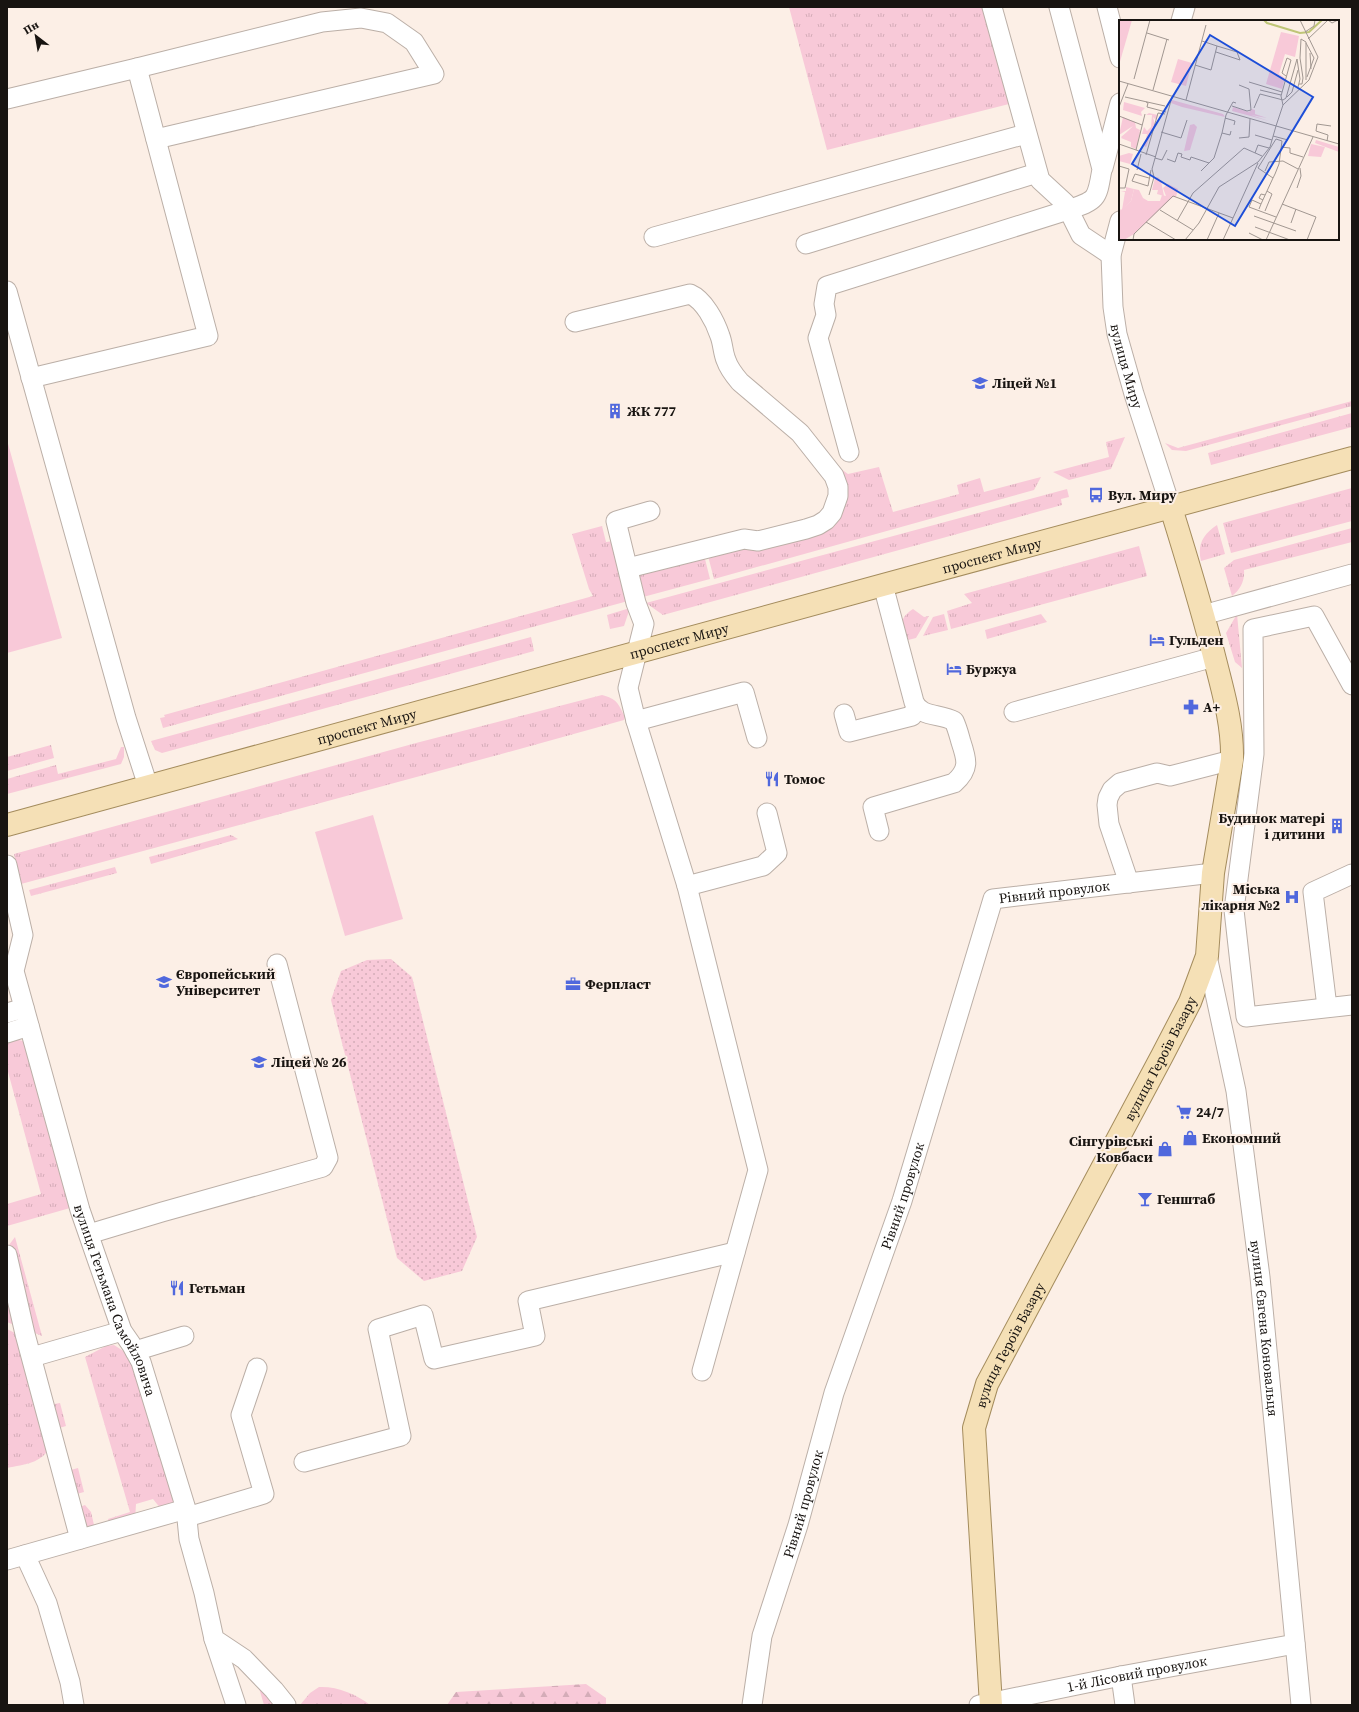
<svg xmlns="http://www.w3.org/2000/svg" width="1359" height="1712" font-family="'Source Serif 4',serif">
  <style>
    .grass { fill: url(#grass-tufts) }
    .forest { fill: url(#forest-firs) }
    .park { fill: url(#park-dots) }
    .pitch { fill: #f8c9d8 }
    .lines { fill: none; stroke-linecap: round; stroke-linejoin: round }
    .minor-casing { stroke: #bbafa7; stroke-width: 21 }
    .major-casing { stroke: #a48c5d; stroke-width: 24 }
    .minor { stroke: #fff; stroke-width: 19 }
    .major { stroke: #f5e0b6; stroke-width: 22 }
    .labels { text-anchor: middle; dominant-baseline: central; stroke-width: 4; stroke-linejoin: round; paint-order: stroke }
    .street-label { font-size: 14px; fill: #181411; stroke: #fcefe6 }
    .poi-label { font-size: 14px; font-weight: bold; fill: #181411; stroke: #fcefe6; text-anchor: start }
    .inset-river { fill: none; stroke: #bfc677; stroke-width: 2 }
    .inset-road { fill: none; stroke: #a19791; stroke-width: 1 }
    .view { fill: #1d4ed8; fill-opacity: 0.15; stroke: #1d4ed8; stroke-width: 2 }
    .inset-edge { fill: none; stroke: #181411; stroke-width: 2 }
  </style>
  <defs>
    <pattern id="grass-tufts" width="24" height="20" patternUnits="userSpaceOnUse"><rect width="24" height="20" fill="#f8c9d8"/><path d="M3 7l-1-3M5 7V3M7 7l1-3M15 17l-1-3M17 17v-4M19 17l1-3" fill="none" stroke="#d4acb8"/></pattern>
    <pattern id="forest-firs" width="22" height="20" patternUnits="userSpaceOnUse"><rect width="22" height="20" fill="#f8c9d8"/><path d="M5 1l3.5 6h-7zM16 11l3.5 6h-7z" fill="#d4acb8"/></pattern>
    <pattern id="park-dots" width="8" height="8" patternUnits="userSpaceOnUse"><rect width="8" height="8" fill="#f8c9d8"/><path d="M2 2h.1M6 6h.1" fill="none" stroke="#d4acb8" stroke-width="1.8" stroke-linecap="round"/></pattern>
  </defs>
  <rect width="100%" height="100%" fill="#fcefe6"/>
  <path class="grass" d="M789,7H984L1009,104L827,150Z
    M1352,401V406L1186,451L1172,450L1165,443L1178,448Z
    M1352,413V427L1211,465L1208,453Z
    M1125,437L1111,469L1069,480L1053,472L1109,457L1106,442Z
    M879,467L893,512L959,494L957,485L980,478L984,492L1041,477L1034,490L714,579L708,556L829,524L838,471L841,469L848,474Z
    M1352,488V521L1231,553L1223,523Z
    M1067,489L1069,497L1061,499L1062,505L663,615L646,603Z
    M1217,525L1225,554L1201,561C1197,545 1203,534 1217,525Z
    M602,526L606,542L614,541L628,601L163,728L160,718L165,717L164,715L593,596L589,589L572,534Z
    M1352,528V542L1244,570C1245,581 1240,590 1232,596L1224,568L1234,560Z
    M1139,546L1147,576L951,629L947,611L972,603L964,594Z
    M704,555L710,579L643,597L638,578L640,574Z
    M630,608L624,626L610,629L607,615Z
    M913,609L924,617L929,616L916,638L904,641C902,625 898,619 913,609Z
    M944,614L948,630L923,636L933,617Z
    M1041,614L1047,622L987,639L985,630Z
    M1237,614L1242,668L1235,662L1226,633Z
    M531,637L534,651L202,742L162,753L155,750L151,741Z
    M602,695C617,699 618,703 625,717L624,720L505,753L21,884L14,854L416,743Z
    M51,745L54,758L7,771V757Z
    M121,747H124V757L121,764L7,794V779L56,765L58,774L116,759Z
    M231,835L238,839L151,864L149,857Z
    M115,867L117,873L31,896L29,890Z
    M7,1037L23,1041L25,1045L70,1208L7,1226V1204L41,1194L7,1068Z
    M15,1237L42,1336L30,1331L9,1245Z
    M7,1275L19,1327L7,1322Z
    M7,1329L21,1336L51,1446C41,1464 25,1464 7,1468Z
    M114,1345L128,1354L134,1362L174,1504L161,1509L153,1499L136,1504L135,1520L84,1534L77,1508L85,1505L91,1512L94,1525L109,1522L108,1519L130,1512L85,1357L106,1346Z
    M60,1403L66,1426L56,1429L49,1405Z
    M78,1468L84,1492L73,1495L67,1471Z
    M319,1687C336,1686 357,1694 370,1705H300L310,1693Z
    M259,1688L266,1690L280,1705H264Z"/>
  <path class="forest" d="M586,1684L606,1698V1705H447L456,1692Z"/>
  <path class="park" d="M391,959L412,977L477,1237L462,1271L424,1281L397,1258L331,1000L341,971L367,960Z"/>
  <path class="pitch" d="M7,440L62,638L7,653Z
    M373,815L403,919L345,936L315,832Z"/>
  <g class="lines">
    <g class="minor-casing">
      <g id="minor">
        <path d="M992,7L1040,180L1065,203L1081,235L1111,255"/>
        <path d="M1107,7L1120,58"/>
        <path d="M1181,21L1185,7"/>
        <path d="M137,68L322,22L361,18L387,23L414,42L434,74L156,139"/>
        <path d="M7,99L137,68L208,336L31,378"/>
        <path d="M1103,168L1120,103"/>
        <path id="s1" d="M1120,221L1111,255L1113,307L1117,334L1134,394L1171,508"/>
        <path d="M654,237L1026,134"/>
        <path d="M806,244L1037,173"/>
        <path d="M7,291L126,718L148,786"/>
        <path d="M575,322L690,294C704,300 715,321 720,336C723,344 723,353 726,360C729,369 734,375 740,382L800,433L834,476L838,487V496L832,513L826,520L818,525L806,529L758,541L744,539L628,568"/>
        <path d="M849,452L818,338L826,315L824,304L827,286L1068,210C1098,200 1097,199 1102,169L1059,7"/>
        <path d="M650,511L616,521L636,603L644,624L628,688L636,721L687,886L763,866L777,853L767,813"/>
        <path d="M1203,615L1352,574"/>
        <path d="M1352,685L1314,616L1253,629L1254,754L1234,910L1246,1017L1352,1005"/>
        <path d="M1014,712L1214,657"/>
        <path d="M844,714L849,732L912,716L916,707"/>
        <path d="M636,721L744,692L757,738"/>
        <path d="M879,831L873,807L954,783C970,769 967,760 961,742C959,735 957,727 954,721C940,713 921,718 914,702L883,585"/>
        <path id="s2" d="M7,865L23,935L14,971L80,1210L122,1331L131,1344L141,1362L186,1509L189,1539L204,1593L214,1639L244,1659L274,1690L286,1705"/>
        <path d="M1129,883L1109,824L1107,805L1108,798L1112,790L1120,783L1157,773L1170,776L1232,760"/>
        <path d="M687,886L758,1170L702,1371"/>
        <path id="s3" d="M1207,956L1236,1091L1260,1277L1301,1705"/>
        <path d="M1327,1007L1313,892L1352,874"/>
        <path d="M7,1013L24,1008"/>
        <path d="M7,1033L29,1026"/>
        <path d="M89,1234L162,1212L323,1167L328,1158L277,964"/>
        <path d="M7,1255L25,1334L80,1539"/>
        <path d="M135,1351L184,1336"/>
        <path d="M32,1357L122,1331"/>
        <path d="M304,1462L401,1436L378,1329L423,1315L434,1359L535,1336L528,1301L735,1252"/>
        <path d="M187,1517L264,1494L241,1415L257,1368"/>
        <path d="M25,1555L47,1603L70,1682L74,1705"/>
        <path d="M7,1560L186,1509"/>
        <path d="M214,1639L236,1705"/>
        <path d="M1121,1676L1125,1705"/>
        <path id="s4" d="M752,1705L762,1636L798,1525L834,1393L902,1201L993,899L1213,873"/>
        <path id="s5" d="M979,1705L1121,1676L1295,1644"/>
      </g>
    </g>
    <g class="major-casing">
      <g id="major">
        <path id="s6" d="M7,825L883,585L1352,458"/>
        <path id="s7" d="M991,1705L974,1428L987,1384L1162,1056L1190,1002L1207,956L1213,873L1232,760C1233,723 1222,688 1213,652C1200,603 1186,556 1171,508"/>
      </g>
    </g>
    <use href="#minor" class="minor"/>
    <use href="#major" class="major"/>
  </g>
  <defs>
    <g id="school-bare" transform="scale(1.2)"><path d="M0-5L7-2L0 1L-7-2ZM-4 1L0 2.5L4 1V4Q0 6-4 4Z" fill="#5068dd" stroke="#fcefe6" stroke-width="2.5" paint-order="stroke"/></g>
    <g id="building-bare" transform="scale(1.2)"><path d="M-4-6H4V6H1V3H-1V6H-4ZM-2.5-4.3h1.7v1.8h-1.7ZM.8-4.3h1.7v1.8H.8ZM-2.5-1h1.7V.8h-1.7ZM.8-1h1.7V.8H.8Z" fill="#5068dd" stroke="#fcefe6" stroke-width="2.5" paint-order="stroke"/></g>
    <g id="bus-bare" transform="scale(1.2)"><path d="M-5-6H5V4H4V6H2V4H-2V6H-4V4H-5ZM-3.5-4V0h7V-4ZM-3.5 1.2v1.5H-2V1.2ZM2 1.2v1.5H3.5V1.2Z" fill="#5068dd" stroke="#fcefe6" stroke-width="2.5" paint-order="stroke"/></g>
    <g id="hotel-bare" transform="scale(1.2)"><path d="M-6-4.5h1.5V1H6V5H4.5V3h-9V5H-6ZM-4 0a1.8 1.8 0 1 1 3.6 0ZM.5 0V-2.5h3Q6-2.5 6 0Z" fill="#5068dd" stroke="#fcefe6" stroke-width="2.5" paint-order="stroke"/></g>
    <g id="pharmacy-bare" transform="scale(1.2)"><path d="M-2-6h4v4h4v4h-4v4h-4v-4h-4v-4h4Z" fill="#5068dd" stroke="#fcefe6" stroke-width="2.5" paint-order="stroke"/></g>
    <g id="restaurant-bare" transform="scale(1.2)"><path d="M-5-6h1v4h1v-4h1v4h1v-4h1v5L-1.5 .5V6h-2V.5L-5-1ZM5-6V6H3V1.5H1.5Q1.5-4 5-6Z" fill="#5068dd" stroke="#fcefe6" stroke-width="2.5" paint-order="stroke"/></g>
    <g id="hospital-bare" transform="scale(1.2)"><path d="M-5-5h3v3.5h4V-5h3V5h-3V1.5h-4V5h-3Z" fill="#5068dd" stroke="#fcefe6" stroke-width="2.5" paint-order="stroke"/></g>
    <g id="university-bare" transform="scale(1.2)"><path d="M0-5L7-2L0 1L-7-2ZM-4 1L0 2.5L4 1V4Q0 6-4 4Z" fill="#5068dd" stroke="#fcefe6" stroke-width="2.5" paint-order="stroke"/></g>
    <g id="office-bare" transform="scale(1.2)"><path d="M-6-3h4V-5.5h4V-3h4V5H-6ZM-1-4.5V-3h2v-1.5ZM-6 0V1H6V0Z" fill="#5068dd" stroke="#fcefe6" stroke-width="2.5" paint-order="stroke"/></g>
    <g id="supermarket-bare" transform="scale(1.2)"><path d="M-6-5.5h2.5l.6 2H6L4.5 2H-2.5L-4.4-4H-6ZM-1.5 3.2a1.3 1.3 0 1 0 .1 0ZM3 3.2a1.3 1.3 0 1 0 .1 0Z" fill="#5068dd" stroke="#fcefe6" stroke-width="2.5" paint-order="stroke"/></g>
    <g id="shop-bare" transform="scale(1.2)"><path d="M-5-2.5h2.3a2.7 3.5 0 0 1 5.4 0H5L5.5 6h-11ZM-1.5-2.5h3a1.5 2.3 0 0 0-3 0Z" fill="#5068dd" stroke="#fcefe6" stroke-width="2.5" paint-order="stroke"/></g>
    <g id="bar-bare" transform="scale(1.2)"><path d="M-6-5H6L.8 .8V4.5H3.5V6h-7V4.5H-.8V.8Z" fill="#5068dd" stroke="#fcefe6" stroke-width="2.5" paint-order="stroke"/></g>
  </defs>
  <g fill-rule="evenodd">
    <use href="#school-bare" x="980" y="383"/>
    <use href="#building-bare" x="615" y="411"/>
    <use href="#bus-bare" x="1096" y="495"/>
    <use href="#hotel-bare" x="1157" y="640"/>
    <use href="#hotel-bare" x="954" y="669"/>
    <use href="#pharmacy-bare" x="1191" y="707"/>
    <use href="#restaurant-bare" x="772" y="779"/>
    <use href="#building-bare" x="1337" y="826"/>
    <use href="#hospital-bare" x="1292" y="897"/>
    <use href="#university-bare" x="164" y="982"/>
    <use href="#office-bare" x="573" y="984"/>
    <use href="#school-bare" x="259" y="1062"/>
    <use href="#supermarket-bare" x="1184" y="1112"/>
    <use href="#shop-bare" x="1190" y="1138"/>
    <use href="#shop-bare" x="1165" y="1149"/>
    <use href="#bar-bare" x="1145" y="1199"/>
    <use href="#restaurant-bare" x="177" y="1288"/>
  </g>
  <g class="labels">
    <g class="street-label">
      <text stroke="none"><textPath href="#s1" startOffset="148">вулиця Миру</textPath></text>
      <text stroke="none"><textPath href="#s6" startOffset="1021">проспект Миру</textPath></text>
      <text stroke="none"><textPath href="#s6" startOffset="697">проспект Миру</textPath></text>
      <text stroke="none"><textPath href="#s6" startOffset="373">проспект Миру</textPath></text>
      <text stroke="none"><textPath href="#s4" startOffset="904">Рівний провулок</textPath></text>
      <text stroke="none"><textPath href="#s7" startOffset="692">вулиця Героїв Базару</textPath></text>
      <text stroke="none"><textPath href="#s4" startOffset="532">Рівний провулок</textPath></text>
      <text stroke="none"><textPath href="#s2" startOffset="454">вулиця Гетьмана Самойловича</textPath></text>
      <text stroke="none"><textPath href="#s3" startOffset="377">вулиця Євгена Коновальця</textPath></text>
      <text stroke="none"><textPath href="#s7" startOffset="368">вулиця Героїв Базару</textPath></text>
      <text stroke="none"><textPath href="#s4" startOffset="208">Рівний провулок</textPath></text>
      <text stroke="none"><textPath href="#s5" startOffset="161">1-й Лісовий провулок</textPath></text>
    </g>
    <g class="poi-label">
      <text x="992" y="383">Ліцей №1</text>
      <text x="627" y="411">ЖК 777</text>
      <text x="1108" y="495">Вул. Миру</text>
      <text x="1169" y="640">Гульден</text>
      <text x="966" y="669">Буржуа</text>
      <text x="1203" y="707">A+</text>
      <text x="784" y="779">Томос</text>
      <text x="1325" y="818" text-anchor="end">Будинок матері<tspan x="1325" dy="16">і дитини</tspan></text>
      <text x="1280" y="889" text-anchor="end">Міська<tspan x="1280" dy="16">лікарня №2</tspan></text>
      <text x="176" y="974">Європейський<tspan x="176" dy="16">Університет</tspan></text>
      <text x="585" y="984">Ферпласт</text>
      <text x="271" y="1062">Ліцей № 26</text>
      <text x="1196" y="1112">24/7</text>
      <text x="1202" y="1138">Економний</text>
      <text x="1153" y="1141" text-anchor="end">Сінгурівські<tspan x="1153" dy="16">Ковбаси</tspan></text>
      <text x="1157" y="1199">Генштаб</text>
      <text x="189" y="1288">Гетьман</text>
    </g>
  </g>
  <g transform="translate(1119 20)">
    <rect width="220" height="220" fill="#fcefe6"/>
    <path d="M162,12L180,16L176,37L166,34L160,54L166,58L163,69L147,64ZM53,80L104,94L106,97L63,87L52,83ZM5,82L26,88L22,92L23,96L4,90ZM114,87L130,92L133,89L136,90V94L148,98L132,95L150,101L113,91ZM30,93L39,95L37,100L34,97L36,105L27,127L25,126L28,114H23L25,107L28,111L32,107L33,95H27ZM4,97L16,102L17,108L21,110L17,129L12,127V122L2,118L14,106L0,115ZM197,120L220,127V132L196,123ZM192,124L206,127L202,137L189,136ZM10,133L14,134L11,144L0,141V136ZM39,157L42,161L45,176L38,174L39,170H33L36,158ZM7,167L15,169L12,181L4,189L0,192V189L3,190L6,172L2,171H7Z" fill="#f8c9d8"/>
    <path d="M0,0H13L0,45ZM12,109L14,112H21L17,128L13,122L2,117ZM49,164L59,169L57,177H54L15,214L5,220H0V192L12,181L15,169L20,170L24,178L29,181H41L43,175L47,176L44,168Z" fill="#f8c9d8"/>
    <path d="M75,104L78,107L71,130L65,131L71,105Z" fill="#f8c9d8"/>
    <path d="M59,39L73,43L67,66L52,62Z" fill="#f8c9d8"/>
    <path class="inset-river" d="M145,0L148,3L181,13L190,12L203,0"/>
    <path class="inset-road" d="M186,12L195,6L196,0M28,13L50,20M189,19L209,0L213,3L219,0M187,23L195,38L188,57M97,32L121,40L118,32L98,26M191,33L192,49M76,45L92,50L98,26L83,21M15,59L31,0M0,61L220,124M130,62L163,72M180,64H183L184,58L181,38L182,19L187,22V60M34,70L48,19M141,70L162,75M6,77L46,86M168,77L173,72L179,50M67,80L87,5M27,82L29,83L28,87L47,92M164,85L162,76L172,40L168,38L163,53L167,56M113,86L128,91L132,90L130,69L120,65M0,87L9,64M135,88L141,74L164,80L167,78L178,39L181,59L179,67M0,96L23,105M106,98L116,101L115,105M157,106L164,85L190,60L199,37L181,0M112,111L111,115L103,113L107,95L114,82L117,83M42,112L62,118L68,100M136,115L153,120M154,116L169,120M120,118L130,117L131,99M208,121L209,115L197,111L198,104L212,106M0,124L37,137M162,127L171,128V133L184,137M17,130L26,94M136,133L139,125L150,128M27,135L39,93L46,94M36,138L43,140L48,130M48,139L56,142L59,133L63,134L62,137L71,140L72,137L90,143M0,146L10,149L6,168H0M18,150L22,134M82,151L95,138L103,113M146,151L150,142L164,141L179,149M30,158L16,154L13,161L29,166L32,150M178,168L182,156L181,148M148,171L154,158L156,154L160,144L163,121L157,119L139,148L154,158M30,175L35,157L33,149L53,77M144,180L140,178L142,174L146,175M142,184L148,171L153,174L146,191M163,184L197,197L188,220M140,189L142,184L133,180L130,187L157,197M41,190L74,210M135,196L177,211M58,201L74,173L125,128L143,136M27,202L57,220M172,203L177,189M136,207L171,220M130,213L144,220M14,220L15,214L54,176L114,198M66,220L80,203L100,167L139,142L151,127L157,106M88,220L100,193M104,220L139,143M147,220L194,117"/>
    <path class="view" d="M91,15L194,77L116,206L13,144Z"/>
    <rect width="220" height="220" class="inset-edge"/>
  </g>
  <rect width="1359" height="1712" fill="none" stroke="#181411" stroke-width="16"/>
  <g transform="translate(36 36) rotate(329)" stroke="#fcefe6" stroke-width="3" paint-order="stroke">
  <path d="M0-3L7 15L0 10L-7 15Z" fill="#181411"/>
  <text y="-6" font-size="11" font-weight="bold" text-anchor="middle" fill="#181411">Пн</text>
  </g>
</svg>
